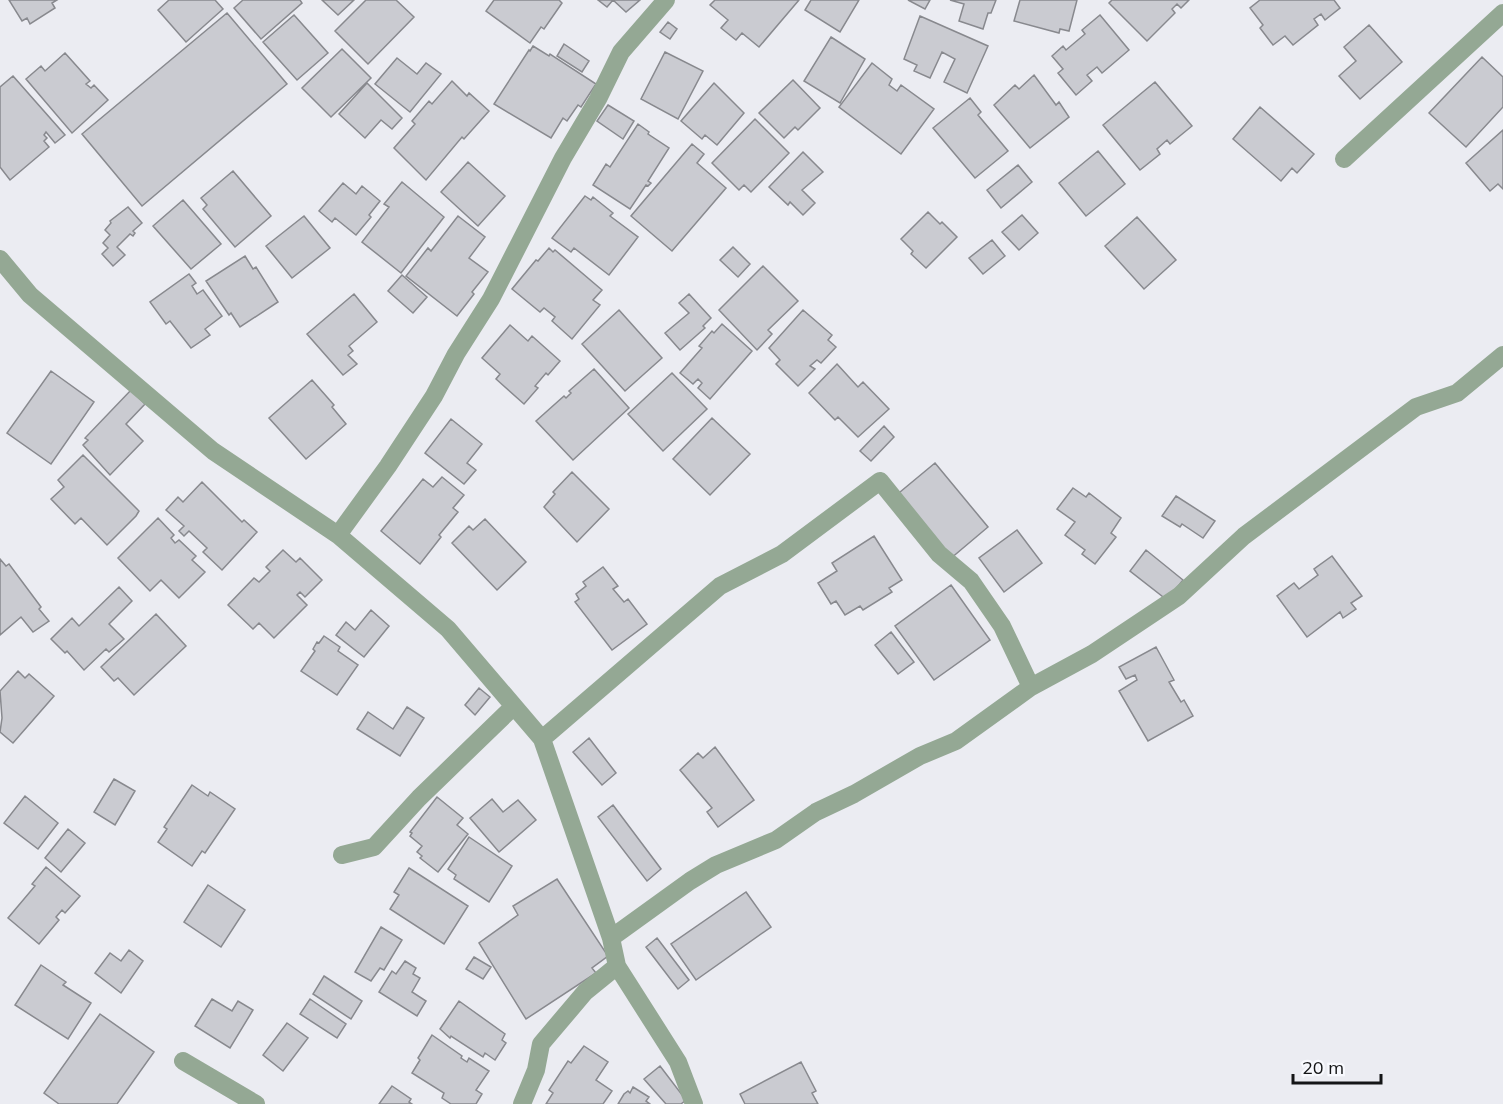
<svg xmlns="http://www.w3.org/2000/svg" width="1503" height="1104" font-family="Mulish,sans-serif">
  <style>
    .building { fill: #cacbd1; stroke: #88898e; stroke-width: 1.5 }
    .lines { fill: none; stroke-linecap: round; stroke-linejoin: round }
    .minor { stroke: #94a894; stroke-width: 18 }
  </style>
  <rect width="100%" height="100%" fill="#ebecf2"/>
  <path class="building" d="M9,0H57L52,3L55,8L30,24L27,18L22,21Z
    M169,0H215L223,9L186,42L158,10Z
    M243,0H300L302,3L261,39L234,8Z
    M322,0H354L338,15Z
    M366,0H396L414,17L368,64L335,31Z
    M494,0H559L562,3L544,29L541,27L530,43L486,11Z
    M598,0H640L626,12L613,0L607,7Z
    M715,0H799L759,47L742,33L736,40L721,28L728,20L710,5Z
    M811,0H859L840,32L805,10Z
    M908,0H930L925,9Z
    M950,0H996L991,13H988L983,29L959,21L964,4Z
    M1020,0H1077L1069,31L1060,29L1059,33L1014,21Z
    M1112,0H1189L1181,8L1177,4L1172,9L1175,13L1147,41L1109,3Z
    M1260,0H1334L1340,8L1325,20L1321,14L1314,19L1318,25L1293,45L1285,36L1273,45L1260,28L1263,25L1250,8Z
    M227,13L287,84L142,206L82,134Z
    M294,15L328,53L297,80L263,42Z
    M1100,15L1129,50L1102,73L1097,67L1087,75L1092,81L1076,95L1058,73L1063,69L1052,56L1063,46L1066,50L1085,34L1082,30Z
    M920,16L988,46L967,93L944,82L955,59L942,52L930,78L914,71L917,65L904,59Z
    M668,22L677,29L670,39L660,32Z
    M1369,25L1402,62L1360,99L1339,76L1356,61L1344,47Z
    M831,37L865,59L840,103L804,81Z
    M564,44L589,61L582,72L557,56Z
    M533,46L549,56L550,54L596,84L581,107L578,105L567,121L563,118L551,138L494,104L529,50L530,51Z
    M342,49L371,78L331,117L302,88Z
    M665,52L703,71L678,119L641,99Z
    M65,53L90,81L86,84L91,88L94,85L108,100L72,133L26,79L41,66L45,71Z
    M1482,57L1503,77V107L1466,147L1429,113Z
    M397,58L417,74L426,63L441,74L410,112L375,84Z
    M872,63L892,79L889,85L897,91L901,85L934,109L901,154L839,107Z
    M1034,75L1056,105L1059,102L1069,117L1030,148L994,105L1015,85L1019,89Z
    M13,76L65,135L55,143L46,132L44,135L47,138L44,141L49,147L10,180L0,167V87Z
    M793,80L820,108L798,130L795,127L784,138L759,113Z
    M452,81L467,96L469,93L489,111L464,139L462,137L426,180L394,148L415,124L412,121L429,101L432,104Z
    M1155,82L1192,126L1170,144L1167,140L1157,149L1160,154L1140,170L1103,125Z
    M367,83L402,118L392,129L381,120L365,138L339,114Z
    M714,83L744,113L717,145L705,135L702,139L681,121Z
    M970,98L981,112L978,115L1008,151L975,178L933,128Z
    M608,105L634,121L623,139L597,121Z
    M1260,107L1314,154L1297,173L1292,168L1281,181L1233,139Z
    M755,119L789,153L751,192L744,185L739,190L712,163Z
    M638,124L649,132L648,134L669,148L648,181L651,183L648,186L646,185L630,209L593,185L606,164L610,167Z
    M1503,130V189L1498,184L1490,191L1466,163Z
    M692,144L704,154L697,163L726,188L672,251L631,216Z
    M1098,151L1125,184L1086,216L1059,183Z
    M803,152L823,172L802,190L815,203L803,215L790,202L788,205L769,187Z
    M468,162L505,196L478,226L441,192Z
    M1018,165L1032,182L1001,208L987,190Z
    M233,171L271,216L235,247L203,209L207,205L201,198Z
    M402,182L444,217L401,273L362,242L389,207L384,204Z
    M343,183L356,194L362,186L380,201L369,215L371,217L356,235L335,218L332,222L319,211Z
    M585,196L591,200L593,197L613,213L610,216L638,237L609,275L574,248L571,252L552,238Z
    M183,200L221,244L191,269L153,226Z
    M128,207L142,223L133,231L135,233L133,236L130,234L117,247L125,255L113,266L102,254L108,248L103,243L110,235L105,230L111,223L110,221Z
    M928,212L940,224L942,222L957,237L926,268L911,254L913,251L901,239Z
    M1022,215L1038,233L1019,250L1002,232Z
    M304,216L330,248L292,278L266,246Z
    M458,216L485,237L469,258L488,272L472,292L474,294L457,316L406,276L428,248L431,251Z
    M1137,217L1176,260L1144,289L1105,246Z
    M992,240L1005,256L983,274L969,258Z
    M733,247L750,264L738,277L720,260Z
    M549,248L553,252L555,250L602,290L593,300L600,305L572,339L552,321L555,317L544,308L540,312L512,289L536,260L538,261Z
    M245,256L253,269L256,267L278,302L240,327L231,313L229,315L206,281Z
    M763,266L798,301L768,330L772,334L757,350L719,310Z
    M189,274L196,283L192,286L197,294L203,290L222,316L205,329L210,335L191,348L170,321L166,324L150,302Z
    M402,275L427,297L413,313L388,291Z
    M354,294L377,322L349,346L353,351L348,355L357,364L343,375L307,334Z
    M689,294L711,318L703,326L705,328L680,350L665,333L689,313L679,303Z
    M619,310L662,358L625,391L582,344Z
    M803,310L832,335L828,340L836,347L821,363L817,360L810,366L815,369L798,386L776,364L780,360L769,348Z
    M722,324L752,351L710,399L698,388L702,383L698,379L693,384L680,373L702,348L699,346L712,331L714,333Z
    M510,325L528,341L532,336L560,361L548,375L546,373L535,386L538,388L524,404L496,379L500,374L482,358Z
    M837,364L858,387L863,382L889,409L858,437L838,417L835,420L809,393Z
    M594,369L629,408L573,460L536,421L564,396L566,398L571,393L569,391Z
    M51,371L94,402L51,464L7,433Z
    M672,373L707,409L663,451L628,414Z
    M312,380L334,405L332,407L346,424L306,459L269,418Z
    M131,390L145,404L126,424L143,441L110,475L83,445L88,440L85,438Z
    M712,418L750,454L710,495L673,459Z
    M451,419L482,444L467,463L476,470L464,484L425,453Z
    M884,426L894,437L871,461L860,451Z
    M83,455L139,511L136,516L107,545L81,518L75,524L51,499L64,487L58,480Z
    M935,463L988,527L950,559L894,497Z
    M572,472L609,509L577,542L544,507L555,494L553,492Z
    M442,477L464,495L453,508L458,512L439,535L441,537L420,564L381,531L423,479L433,487Z
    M202,482L242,522L244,520L257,532L222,570L203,552L207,548L189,531L184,536L179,531L184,526L166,510L178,497L183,502Z
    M1073,488L1086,497L1089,493L1121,518L1111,533L1116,537L1095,564L1082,554L1085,550L1065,535L1075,522L1057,509Z
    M1176,496L1215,521L1203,538L1182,524L1180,527L1162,516Z
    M158,518L174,535L171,538L175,543L179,540L196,556L192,560L205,572L179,598L161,580L150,591L118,558Z
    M485,519L526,562L497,590L452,543L469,526L473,530Z
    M1017,530L1042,563L1004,592L979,558Z
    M874,536L902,580L889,588L892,592L863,610L860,606L845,615L836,601L831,604L818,583L837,571L832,563Z
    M283,550L296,562L300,558L322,580L305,597L300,592L297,595L307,605L274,638L259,623L253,629L228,605L254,578L259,582L270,571L266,567Z
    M1146,550L1183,580L1167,600L1130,571Z
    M1332,556L1362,596L1351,603L1356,609L1343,618L1340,612L1307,637L1277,596L1294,583L1299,589L1318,575L1314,569Z
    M0,559L6,566L9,564L41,607L39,609L49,621L33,632L21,617L0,635Z
    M603,567L618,586L613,589L624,602L628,599L647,624L612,650L575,602L579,599L576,594L586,586L583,582Z
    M951,585L990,640L934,680L895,626Z
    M119,587L132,601L109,624L124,639L109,652L106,649L84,670L67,651L65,653L51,639L72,618L79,626Z
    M371,610L389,626L364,657L336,635L346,622L355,630Z
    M156,614L186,646L134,695L118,678L114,681L101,667Z
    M891,632L914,662L898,674L875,645Z
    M324,636L340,647L338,651L358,665L337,695L301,671L315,651L313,649L317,642L319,643Z
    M1156,647L1174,680L1169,682L1181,702L1184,700L1193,716L1148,741L1119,691L1137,680L1135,675L1126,679L1119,667Z
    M18,671L25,678L29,674L54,696L13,743L0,732L2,718L0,691Z
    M479,688L490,697L475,715L465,705Z
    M407,707L424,718L400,756L357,729L368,712L393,729Z
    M589,738L616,773L602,785L573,752Z
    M715,747L754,800L718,827L707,812L712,808L680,770L698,753L703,758Z
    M114,779L135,791L115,825L94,812Z
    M192,785L208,796L210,792L235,809L205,853L202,851L192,866L158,842L167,829L164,827Z
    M25,796L58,823L38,849L4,823Z
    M437,797L463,818L457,825L468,834L438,872L420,858L422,856L417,852L422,846L410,836L412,833L410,832Z
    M492,799L503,812L518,800L536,820L499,852L470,818Z
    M613,805L661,869L647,881L598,817Z
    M68,829L85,843L61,872L45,858Z
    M469,837L512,866L489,902L454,879L456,875L448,869Z
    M46,867L80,896L65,913L62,910L56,917L59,920L39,944L8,918L35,886L32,884Z
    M409,868L468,906L444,944L390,909L399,895L394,892Z
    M557,879L608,956L592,968L596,973L526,1019L479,943L518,915L513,906Z
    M208,885L245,910L221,947L184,922Z
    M746,892L771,927L696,980L671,944Z
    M381,927L402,940L384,970L380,968L371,981L355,972Z
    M657,938L689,980L678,989L646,947Z
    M129,950L143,961L121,993L95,973L110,953L121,961Z
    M474,957L491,967L483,979L466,969Z
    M405,961L416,968L413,974L420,978L412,992L426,1001L417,1016L379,992L392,971L396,974Z
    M41,965L66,982L63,985L91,1003L68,1039L15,1005Z
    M324,976L362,1001L351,1019L313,994Z
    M212,999L232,1011L238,1001L253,1010L230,1048L195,1026Z
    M310,999L346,1024L337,1038L300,1014Z
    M459,1001L505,1034L502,1040L506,1043L495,1060L485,1053L483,1057L451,1036L450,1038L440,1029Z
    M100,1014L154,1052L117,1104H59L44,1093Z
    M287,1023L308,1038L283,1071L263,1055Z
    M432,1035L462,1056L461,1058L467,1062L469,1058L489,1071L476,1090L482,1094L476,1104H451L442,1098L444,1093L412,1073L420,1060L418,1058Z
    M584,1046L608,1062L596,1080L612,1091L603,1104H546L553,1093L549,1090L568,1061L571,1063Z
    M801,1062L816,1091L812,1093L818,1104H745L740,1094Z
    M660,1066L686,1100L681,1104H666L644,1079Z
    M392,1086L411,1099L409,1102L412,1104H379Z
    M633,1087L649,1097L646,1101L650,1104H618L624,1094L628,1091L630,1093Z"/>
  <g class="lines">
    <path class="minor" d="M1344,159L1503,13
      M0,259L30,295L213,451L338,535L448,629L542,739L611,938L617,966L678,1062L694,1104
      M338,535L388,466L434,396L456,354L491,299L563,158L598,99L621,52L666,0
      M542,739L720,586L782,554L880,481L939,554L971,581L1002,626L1031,687
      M342,855L374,847L419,798L513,707
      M611,938L690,881L716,865L776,840L816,812L854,794L920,756L956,741L1031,687L1092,654L1179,596L1244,536L1416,407L1457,393L1503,355
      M183,1061L256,1104
      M522,1104L536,1070L541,1044L585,992L617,966"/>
  </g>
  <path d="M1293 1074v9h88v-9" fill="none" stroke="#141517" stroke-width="3"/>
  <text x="1302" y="1074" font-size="18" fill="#141517" stroke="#f8f9fe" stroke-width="4.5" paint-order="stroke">20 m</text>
</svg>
